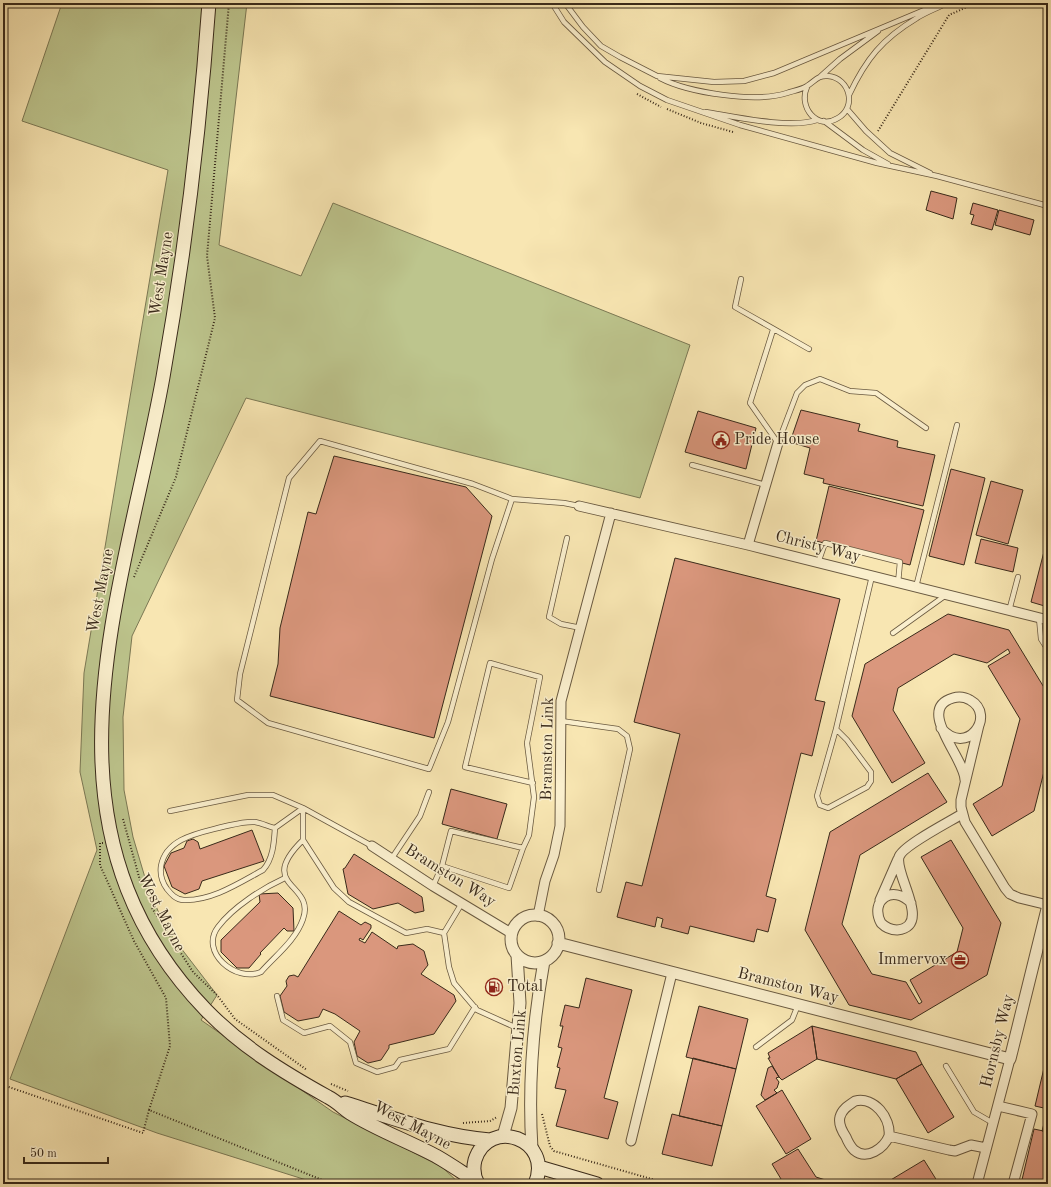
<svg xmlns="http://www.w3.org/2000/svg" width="1051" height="1187" font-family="'Old Standard TT',serif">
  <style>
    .green { fill: #bdc58d; stroke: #7b7854 }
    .building { fill: #da977d; stroke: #392a1a }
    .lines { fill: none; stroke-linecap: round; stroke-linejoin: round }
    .service-casing { stroke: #695940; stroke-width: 6 }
    .minor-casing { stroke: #695940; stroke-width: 11 }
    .tertiary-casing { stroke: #695940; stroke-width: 13 }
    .secondary-casing { stroke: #392a1a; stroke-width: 15 }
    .path { stroke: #392a1a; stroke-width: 2; stroke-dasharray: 1 2; stroke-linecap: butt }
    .service { stroke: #faefcd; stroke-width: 4.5 }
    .minor { stroke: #faefcd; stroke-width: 9 }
    .tertiary { stroke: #faefcd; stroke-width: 11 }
    .secondary { stroke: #faefcd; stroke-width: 13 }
    .labels { text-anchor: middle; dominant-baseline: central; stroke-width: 3; stroke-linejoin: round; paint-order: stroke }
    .street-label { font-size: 16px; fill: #392a1a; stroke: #faefcd }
    .poi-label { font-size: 16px; fill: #392a1a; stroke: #faefcd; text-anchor: start }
  </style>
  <rect width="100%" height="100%" fill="#f8e6b2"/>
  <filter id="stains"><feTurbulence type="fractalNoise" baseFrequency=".005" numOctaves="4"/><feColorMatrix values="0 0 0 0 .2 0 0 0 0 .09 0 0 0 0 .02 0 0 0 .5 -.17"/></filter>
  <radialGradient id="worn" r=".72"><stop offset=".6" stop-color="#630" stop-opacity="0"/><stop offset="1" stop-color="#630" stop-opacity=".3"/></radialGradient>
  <path class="green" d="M62,3H247L219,245L301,276L333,203L690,345L640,498L246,398L132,636L123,717L124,790L133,837L146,881L164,926L217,995L201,1020L333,1112L442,1167L460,1184H319L157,1133L10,1079L97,850L80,772L84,673L168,170L22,121Z"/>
  <path class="building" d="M931,191L957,198L953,219L926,210Z
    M973,203L998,210L992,230L971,224L974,215L970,214Z
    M999,210L1034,220L1030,235L995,225Z
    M801,410L860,424L858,431L898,441L897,447L935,455L923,506L823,483L824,479L804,474L810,448L790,442Z
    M698,411L756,428L746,469L685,452Z
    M334,456L466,487L492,516L434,738L270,696L278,664L280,628L308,512L316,514Z
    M951,469L985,478L964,565L929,556Z
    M991,481L1023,490L1008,544L976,535Z
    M829,486L924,510L910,565L816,541Z
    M1048,536V607L1031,602Z
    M981,539L1018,548L1013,572L975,563Z
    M675,558L840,599L815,700L825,702L812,756L801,753L766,896L776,899L768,932L757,929L754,942L690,926L688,934L661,927L663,919L657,917L655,927L617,917L626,882L642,886L680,734L634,722Z
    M948,614L1009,630L1048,694V756L1034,811L992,836L973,804L1002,786L1020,719L988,666L1010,653L1008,649L987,663L954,654L898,688L893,710L925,763L892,783L852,716L865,664Z
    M928,773L947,802L860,855L842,924L872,974L906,982L919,1004L922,1002L910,980L957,952L963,928L921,857L951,840L1001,923L987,975L911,1020L849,1005L805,930L830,832Z
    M451,789L507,804L497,839L442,824Z
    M252,830L264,861L202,881L199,889L185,894L172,887L164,866L171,853L184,848L187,841L193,839L198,842L200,849Z
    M354,854L422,897L424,911L415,913L398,903L373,909L348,894L343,869L345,868Z
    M278,893L293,908L294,931H287L284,928L260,953L261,954L249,968H237L221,952V940L260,902L259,894Z
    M339,911L361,925L365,922L371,925V928L363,940L360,938L359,940L365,943L372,932L397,949L398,946L413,944L424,951L428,965L421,974L454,995L456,1001L434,1034L389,1045V1048L381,1060L368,1063L357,1056L354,1042L360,1031L335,1014L323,1009L319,1017L298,1021L284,1012L280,996L287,986L286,981L289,976L294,975L298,977Z
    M586,978L632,990L604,1098L618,1102L608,1139L556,1126L566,1090L555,1088L560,1068L557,1067L562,1048L558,1047L563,1026H560L565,1005L579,1008Z
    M699,1006L748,1019L736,1069L686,1057Z
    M812,1026L916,1052L922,1064L896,1079L817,1059Z
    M812,1026L817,1059L782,1080L779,1077L768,1058H770L768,1053Z
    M1048,1051V1109L1035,1106Z
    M693,1058L736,1069L722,1126L679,1116Z
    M922,1064L954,1117L928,1133L896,1079Z
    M772,1066L779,1077L776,1078L779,1082L777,1088L774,1090L777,1093L765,1100L761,1095L768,1068Z
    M782,1090L811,1139L786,1154L756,1106Z
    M1047,1112L1048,1113V1132L1042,1131Z
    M672,1114L722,1126L712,1166L662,1154Z
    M1034,1129L1048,1132V1184H1021Z
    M798,1149L816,1177L838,1184H784L772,1164Z
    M924,1160L939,1184H884Z"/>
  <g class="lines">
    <g class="service-casing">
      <path id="service" d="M552,3L564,22L605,62L640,86L667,100L740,125L877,163L937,176L1048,206
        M565,3L583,27L601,46L620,57L657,76L714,82L744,81L774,73L941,3
        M821,76L840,59L878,31
        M660,78C689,93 756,103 787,93C793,91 803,89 807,86C815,81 818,75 828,76C850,78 857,107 838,118C817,131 798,107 807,87
        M849,95C866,59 882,39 917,18C926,12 938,8 947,3
        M847,109L866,131L890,153L930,173
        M706,112C736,117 790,129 817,120
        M824,121L863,150L888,164
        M741,279L735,307L809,349
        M773,330L750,403L778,443
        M778,443L797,393L805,385L820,379L850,391L876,393L926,428
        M692,465L766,485
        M512,499L492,559L448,722L429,769L268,723L237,700L240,674L289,478L320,441L473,484L512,499L564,503L579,506
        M567,538L549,617L561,624L581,628
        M818,563L825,543L900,562L898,583
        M916,587L957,425
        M1009,611L1018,577
        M1039,618L1041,639L1048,650
        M893,633L946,595
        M561,721L618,729L627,736L630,749L599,890
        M836,729L817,796L820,805L828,808L867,787L871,781V772L847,740L836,729L872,576
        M170,811L248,795H273L303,808V840L334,888L349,902L406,933L427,929L444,933L462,903
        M275,828C269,827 262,823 255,822C244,821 232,825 222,827C199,833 166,838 161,866C160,873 162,882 167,889C171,894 176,900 184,900C212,901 239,883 263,870C273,859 274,843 275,828L303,808L372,846
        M523,848L529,835L534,797L527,743L540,677L490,663L465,767L533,783
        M392,858L420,816L429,792
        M285,878C263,888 233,907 218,927C199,952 236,983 261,972C275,956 296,940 303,919C316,883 255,887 303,840
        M433,886L442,866L451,831L523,848L509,888L442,866
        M444,933L449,967L454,983L477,1010L517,1028
        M277,996L283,1020L304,1033L330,1026L350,1042L356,1063L377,1072L395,1067L400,1060L449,1049L475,1007
        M756,1047L792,1020L798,1005
        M946,1066L974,1112L993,1123"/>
    </g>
    <g class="minor-casing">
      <path id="minor" d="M579,506L748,545L1048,620
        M748,545L778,443
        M979,725L961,800V807L965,822L1005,888L1010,894L1019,898L1048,905
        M941,728C967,758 997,715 970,700C965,697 959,696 953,698C915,709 965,758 965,780
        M372,846L433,886L511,933
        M880,900L898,859
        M911,903C893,884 869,900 881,923C885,927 890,930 897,930C933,926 894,875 899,857C902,846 951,821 962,814
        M538,916L545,881L554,855L560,826L561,701L611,513
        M998,1106L1032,1114L1013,1184
        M889,1136C891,1118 874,1096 855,1101C849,1105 842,1109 840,1117C838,1124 842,1131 846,1137C848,1142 850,1146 854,1150C867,1161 884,1148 889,1136L949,1150L955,1151L971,1145L986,1148
        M631,1141L672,973
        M977,1184L1010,1059"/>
    </g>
    <g class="tertiary-casing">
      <path id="tertiary" d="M511 939a24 24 0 1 1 48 0a24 24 0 1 1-48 0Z
        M558,943L1010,1059L1048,905
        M503,1136L511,1108L520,1003L517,955
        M532,1149C528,1086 533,1022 544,961"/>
    </g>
    <g class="secondary-casing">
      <path id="secondary" d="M209,3C200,129 185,253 163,377C124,594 27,824 206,1010C242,1047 283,1072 328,1097C336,1101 343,1108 350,1113C377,1130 408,1141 436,1156C450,1164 463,1173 477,1182
        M345,1103C393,1118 439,1136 490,1140
        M539,1167L597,1184
        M478,1184C474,1177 473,1168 475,1160C489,1116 554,1139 535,1184"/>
    </g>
    <path class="path" d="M637,94L661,107
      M667,109L701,123L733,132
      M878,131L949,15L976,3
      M134,577L176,477L215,318L207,256L229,3
      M123,819L141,884
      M103,843H100V865L134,941L166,998L170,1046L149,1110L332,1184
      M152,908L193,972L217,995L235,1019L307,1070
      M331,1084L348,1091
      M3,1085L143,1133L149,1110
      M542,1114L550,1146L554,1151L669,1184
      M463,1123L490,1121L497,1117"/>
    <use href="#service" class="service"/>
    <use href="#minor" class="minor"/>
    <use href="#tertiary" class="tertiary"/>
    <use href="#secondary" class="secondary"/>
  </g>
  <defs>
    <g id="civic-ring" transform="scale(0.9)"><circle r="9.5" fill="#faefcd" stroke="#8f2418" stroke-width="1.5"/><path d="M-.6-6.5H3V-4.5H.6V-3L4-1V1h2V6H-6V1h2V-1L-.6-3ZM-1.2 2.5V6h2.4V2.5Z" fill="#8f2418"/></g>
    <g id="office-ring" transform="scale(0.9)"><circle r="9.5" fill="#faefcd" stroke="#8f2418" stroke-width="1.5"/><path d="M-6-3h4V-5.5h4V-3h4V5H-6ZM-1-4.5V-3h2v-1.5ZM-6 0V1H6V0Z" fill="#8f2418"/></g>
    <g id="fuel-ring" transform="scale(0.9)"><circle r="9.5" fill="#faefcd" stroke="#8f2418" stroke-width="1.5"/><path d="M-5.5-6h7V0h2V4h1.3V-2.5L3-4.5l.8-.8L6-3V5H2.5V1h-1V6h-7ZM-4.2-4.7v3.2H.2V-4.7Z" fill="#8f2418"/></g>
  </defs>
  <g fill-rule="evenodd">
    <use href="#civic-ring" x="721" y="440"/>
    <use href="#office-ring" x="960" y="960"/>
    <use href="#fuel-ring" x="494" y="987"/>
  </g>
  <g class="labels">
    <g class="street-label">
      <text transform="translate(162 274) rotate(-81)">West Mayne</text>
      <text transform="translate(818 547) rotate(14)">Christy Way</text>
      <text transform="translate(101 591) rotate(-79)">West Mayne</text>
      <text transform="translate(548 749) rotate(-89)">Bramston Link</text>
      <text transform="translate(450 876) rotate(32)">Bramston Way</text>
      <text transform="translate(161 913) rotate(63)">West Mayne</text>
      <text transform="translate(788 986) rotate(14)">Bramston Way</text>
      <text transform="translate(998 1041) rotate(-76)">Hornsby Way</text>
      <text transform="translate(518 1053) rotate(-85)">Buxton Link</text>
      <text transform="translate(412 1126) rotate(28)">West Mayne</text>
    </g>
    <g class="poi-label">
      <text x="734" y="440">Pride House</text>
      <text x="947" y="960" text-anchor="end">Immervox</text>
      <text x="507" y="987">Total</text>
    </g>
  </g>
  <rect width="1051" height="1187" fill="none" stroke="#f8e6b2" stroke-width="16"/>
  <rect x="4" y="4" width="1043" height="1179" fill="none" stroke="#392a1a" stroke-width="2"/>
  <rect x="8" y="8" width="1035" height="1171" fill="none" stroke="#392a1a"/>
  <path d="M24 1157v6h84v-6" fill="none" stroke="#392a1a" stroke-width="2"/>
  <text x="30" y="1157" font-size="12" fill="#392a1a" stroke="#faefcd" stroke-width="3" paint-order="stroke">50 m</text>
  <rect width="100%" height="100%" filter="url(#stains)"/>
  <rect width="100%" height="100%" fill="url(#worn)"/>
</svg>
